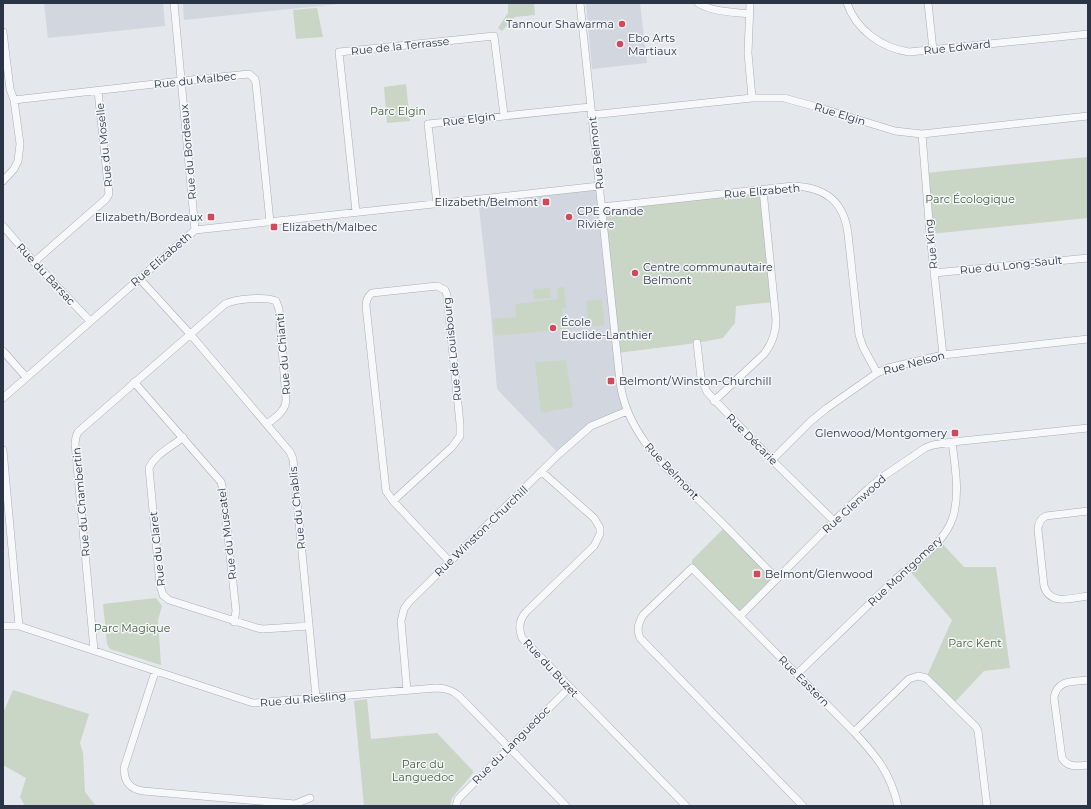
<svg xmlns="http://www.w3.org/2000/svg" width="1091" height="809" font-family="Montserrat,sans-serif">
  <style>
    .built { fill: #d2d6de }
    .green { fill: #c9d6c5 }
    .lines { fill: none; stroke-linecap: round; stroke-linejoin: round }
    .minor-casing { stroke: #a9aeb7; stroke-width: 8 }
    .minor { stroke: #f7f8fa; stroke-width: 7 }
    .poi-dot { fill: #d1495b; stroke: #f4f6f9; stroke-width: 1.5 }
    .labels { text-anchor: middle; dominant-baseline: central; stroke-width: 3; stroke-linejoin: round; paint-order: stroke }
    .poi-label { font-size: 11px; fill: #2b3445; stroke: #f4f6f9; text-anchor: start }
    .street-label { font-size: 11px; fill: #2b3445; stroke: #f4f6f9 }
    .park-label { font-size: 11px; fill: #3f6138; stroke: #f4f6f9 }
  </style>
  <rect width="100%" height="100%" fill="#e4e7ec"/>
  <path class="built" d="M44,3H163L165,26L48,38Z
    M183,3H348L184,20Z
    M586,3H640L647,63L592,69Z
    M599,186L608,265L627,411L599,422L559,454L497,389L490,304L478,199Z"/>
  <path class="green" d="M508,3H534L535,15L515,17L502,31L498,28L508,13Z
    M317,8L323,37L296,39L293,10Z
    M406,84L410,121L387,123L384,87Z
    M1088,157V218L930,234L925,173Z
    M763,190L774,302L736,306L735,323L723,338L697,343L617,353L602,207Z
    M564,287L566,308L562,309L564,321L588,319L586,301L602,299L604,325L495,336L493,319L516,317L515,304L558,299L557,288Z
    M550,288L551,298L534,299L533,289Z
    M566,360L573,407L541,413L535,362Z
    M726,526L777,579L740,616L692,568V560Z
    M939,540L964,567H996L1010,668L984,671L953,704L926,678L952,620L908,569Z
    M156,598L162,606L158,620L161,665L110,649L107,644L103,604Z
    M13,690L89,714L80,743L83,753L85,792L96,806H25L20,797L26,778L3,765V713Z
    M367,699L371,739L437,733L474,772L452,798L450,806H364L354,701Z"/>
  <g class="lines">
    <g class="minor-casing">
      <path id="minor" d="M174,3L195,230
        M580,3L620,382C627,437 671,472 708,509C732,532 754,556 777,579
        M698,3C712,12 733,12 750,14
        M750,3L748,53L752,98
        M847,3C856,30 882,48 909,52L1088,34
        M928,3L933,50
        M3,32L10,89L14,100L20,144L18,161L14,169L3,181
        M14,100L181,81L249,74L255,79L256,84L270,222
        M591,115L752,98H784L817,107L895,131L922,134L1088,116
        M922,134L930,234L943,355
        M437,204L428,124L590,107
        M602,207L793,186C825,187 844,201 848,234L859,335L863,347L877,373
        M356,212L339,52L494,36L504,115
        M3,226L34,262L90,321
        M34,262L106,199L109,194L98,91
        M934,273L1088,258
        M139,278L191,335L290,452L293,459L316,697
        M697,343L701,378L707,392L772,460L834,521
        M3,351L26,377
        M134,382L221,482L223,490L236,611L234,622
        M3,398L195,230L599,186
        M714,401L764,354C772,344 776,334 776,320L763,190
        M183,437C172,447 155,454 149,468L160,585L163,595L169,600L257,628L263,629L309,626
        M3,450L19,626
        M772,460L811,421L827,408L877,373L888,368L943,355L1088,339
        M542,472L594,518L600,528V534L594,546L526,612C519,620 518,628 522,638L686,806
        M393,501L452,447L460,436V424L447,295L445,290L437,286L372,293C368,296 366,300 366,306L386,491L393,501L450,562
        M1088,511L1046,516C1040,519 1038,524 1038,530L1044,586C1050,606 1072,598 1088,596
        M740,616L834,521L868,489L881,478L925,448L933,445L952,442L1088,428
        M3,626H19L25,628L253,703L436,688C446,688 452,690 459,696L566,806
        M94,650L75,443L76,437L78,432L225,304C235,299 266,296 276,301L279,309L286,399C286,411 276,417 267,424
        M155,672L124,768C124,782 130,789 143,791L295,804L310,798
        M797,674C828,644 858,615 889,585C910,565 944,546 953,517C960,493 955,466 952,442
        M1088,680C1073,682 1057,679 1054,698L1062,758C1068,768 1078,766 1088,765
        M407,690L401,621L404,609L409,602L559,454L591,426L627,411
        M854,732L909,679L918,676L926,678L976,727L978,731L987,806
        M456,806L458,799L570,687
        M803,806L640,638C636,629 639,622 643,615L692,568L854,732C877,757 890,772 898,806"/>
    </g>
    <use href="#minor" class="minor"/>
  </g>
  <g class="poi-dot">
    <circle cx="622" cy="24" r="4"/>
    <circle cx="620" cy="44" r="4"/>
    <rect x="542" y="198" width="8" height="8" rx="2"/>
    <rect x="207" y="213" width="8" height="8" rx="2"/>
    <circle cx="569" cy="217" r="4"/>
    <rect x="270" y="223" width="8" height="8" rx="2"/>
    <circle cx="635" cy="273" r="4"/>
    <circle cx="553" cy="328" r="4"/>
    <rect x="607" y="377" width="8" height="8" rx="2"/>
    <rect x="951" y="429" width="8" height="8" rx="2"/>
    <rect x="753" y="570" width="8" height="8" rx="2"/>
  </g>
  <g class="labels">
    <g class="poi-label">
      <text x="614" y="24" text-anchor="end">Tannour Shawarma</text>
      <text x="628" y="38">Ebo Arts<tspan x="628" dy="13">Martiaux</tspan></text>
      <text x="538" y="202" text-anchor="end">Elizabeth/Belmont</text>
      <text x="577" y="211">CPE Grande<tspan x="577" dy="13">Rivière</tspan></text>
      <text x="203" y="217" text-anchor="end">Elizabeth/Bordeaux</text>
      <text x="282" y="227">Elizabeth/Malbec</text>
      <text x="643" y="267">Centre communautaire<tspan x="643" dy="13">Belmont</tspan></text>
      <text x="561" y="322">École<tspan x="561" dy="13">Euclide-Lanthier</tspan></text>
      <text x="619" y="381">Belmont/Winston-Churchill</text>
      <text x="947" y="433" text-anchor="end">Glenwood/Montgomery</text>
      <text x="765" y="574">Belmont/Glenwood</text>
    </g>
    <g class="street-label">
      <text transform="translate(400 46) rotate(-6)">Rue de la Terrasse</text>
      <text transform="translate(957 47) rotate(-6)">Rue Edward</text>
      <text transform="translate(195 80) rotate(-6)">Rue du Malbec</text>
      <text transform="translate(840 114) rotate(17)">Rue Elgin</text>
      <text transform="translate(469 119) rotate(-7)">Rue Elgin</text>
      <text transform="translate(104 145) rotate(-96)">Rue du Moselle</text>
      <text transform="translate(188 152) rotate(-95)">Rue du Bordeaux</text>
      <text transform="translate(596 153) rotate(-96)">Rue Belmont</text>
      <text transform="translate(762 191) rotate(-5)">Rue Elizabeth</text>
      <text transform="translate(931 244) rotate(-96)">Rue King</text>
      <text transform="translate(161 259) rotate(-41)">Rue Elizabeth</text>
      <text transform="translate(1011 265) rotate(-6)">Rue du Long-Sault</text>
      <text transform="translate(46 274) rotate(47)">Rue du Barsac</text>
      <text transform="translate(452 349) rotate(-96)">Rue de Louisbourg</text>
      <text transform="translate(283 354) rotate(-95)">Rue du Chianti</text>
      <text transform="translate(914 363) rotate(-15)">Rue Nelson</text>
      <text transform="translate(752 439) rotate(45)">Rue Décarie</text>
      <text transform="translate(672 471) rotate(47)">Rue Belmont</text>
      <text transform="translate(81 502) rotate(-95)">Rue du Chambertin</text>
      <text transform="translate(854 504) rotate(-42)">Rue Glenwood</text>
      <text transform="translate(297 508) rotate(-96)">Rue du Chablis</text>
      <text transform="translate(481 531) rotate(-44)">Rue Winston-Churchill</text>
      <text transform="translate(227 534) rotate(-97)">Rue du Muscatel</text>
      <text transform="translate(157 549) rotate(-96)">Rue du Claret</text>
      <text transform="translate(905 571) rotate(-43)">Rue Montgomery</text>
      <text transform="translate(551 668) rotate(47)">Rue du Buzet</text>
      <text transform="translate(804 681) rotate(45)">Rue Eastern</text>
      <text transform="translate(303 699) rotate(-5)">Rue du Riesling</text>
      <text transform="translate(511 745) rotate(-45)">Rue du Languedoc</text>
    </g>
    <g class="park-label">
      <text x="398" y="111">Parc Elgin</text>
      <text x="970" y="199">Parc Écologique</text>
      <text x="132" y="628">Parc Magique</text>
      <text x="975" y="643">Parc Kent</text>
      <text x="423" y="764">Parc du<tspan x="423" dy="13">Languedoc</tspan></text>
    </g>
  </g>
  <rect width="1091" height="809" fill="none" stroke="#2b3445" stroke-width="8"/>
</svg>
